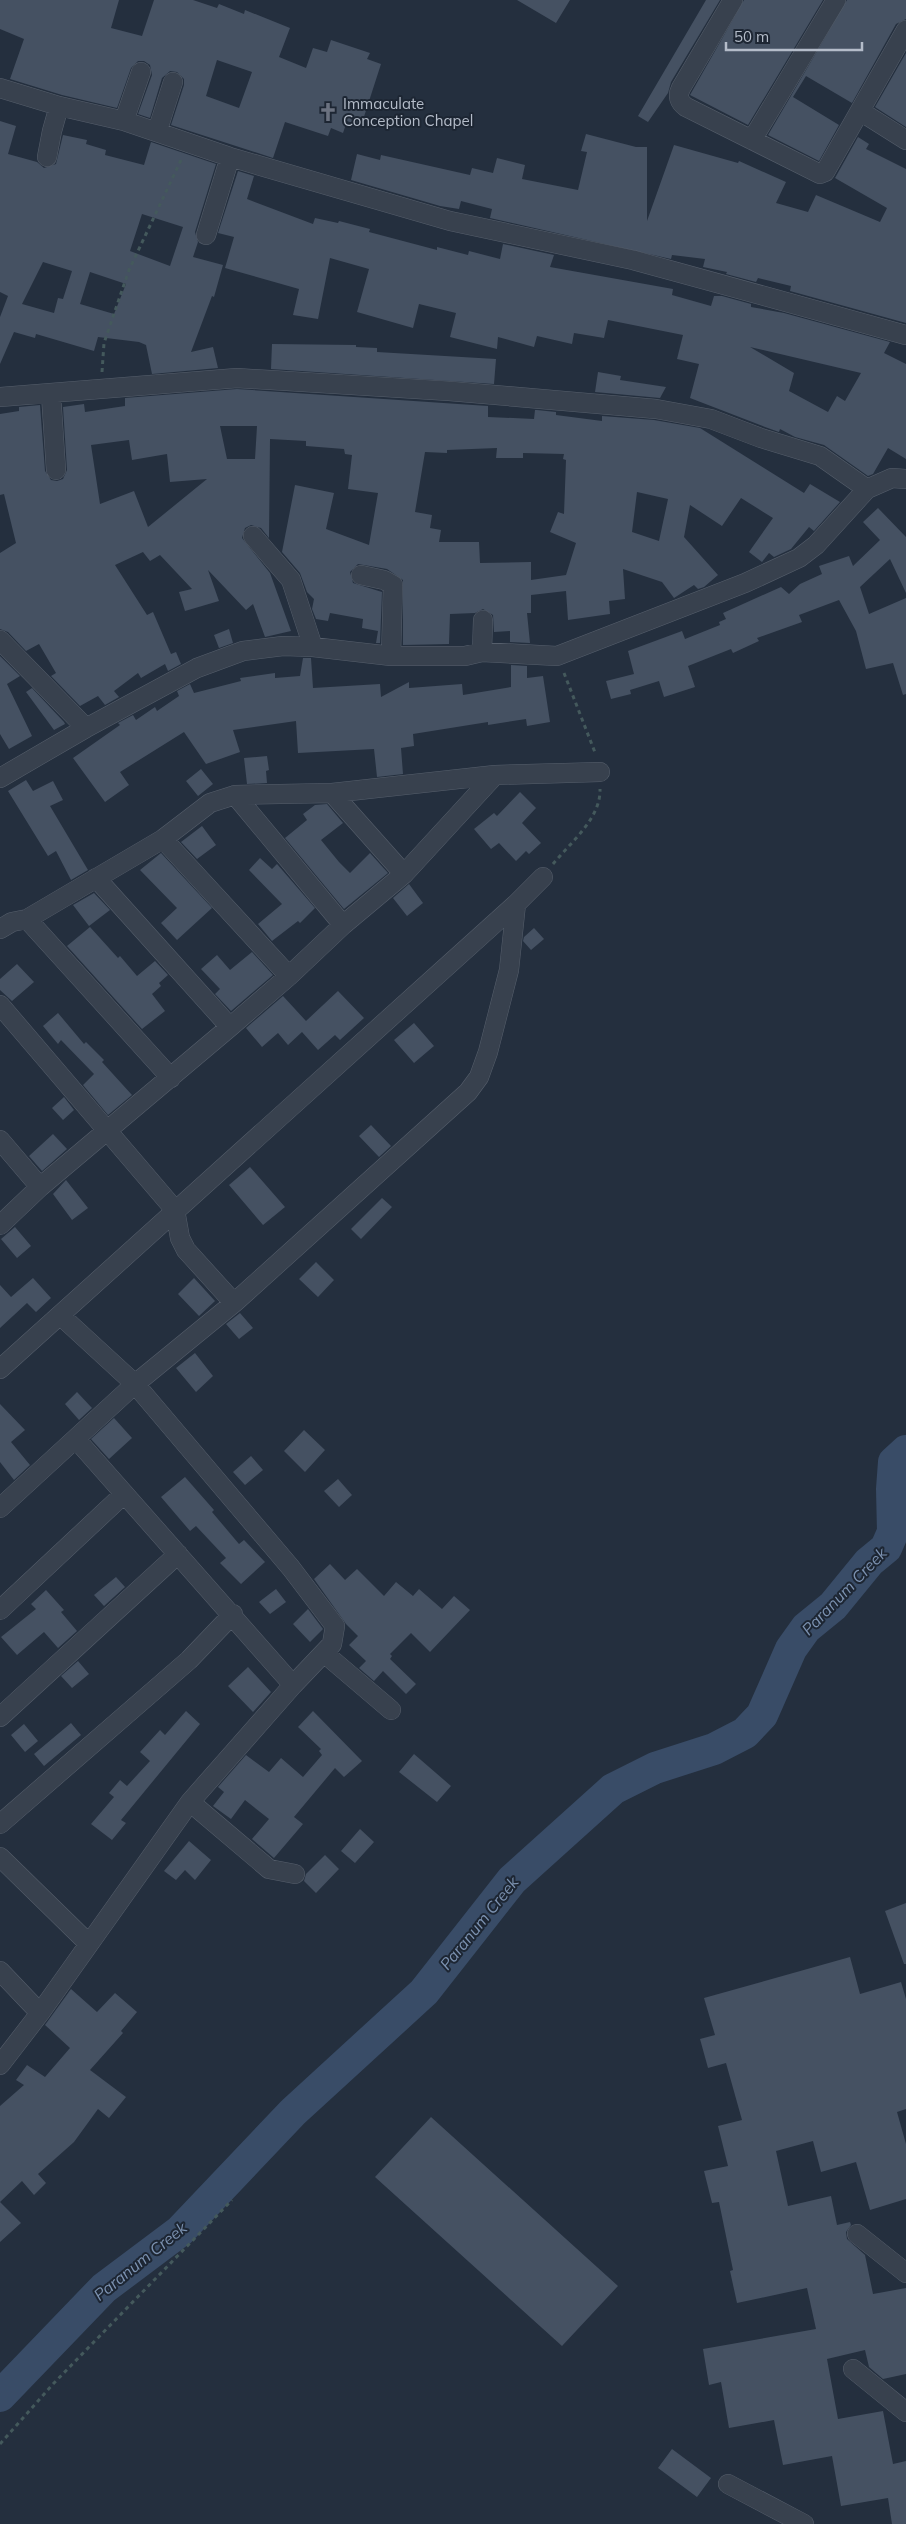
<svg xmlns="http://www.w3.org/2000/svg" width="906" height="2524" font-family="Mulish,sans-serif">
  <style>
    .lines { fill: none; stroke-linecap: round; stroke-linejoin: round }
    .river { stroke: #394c67; stroke-width: 32 }
    .building { fill: #455162; fill-rule: evenodd }
    .minor-casing { stroke: #565f6c; stroke-width: 20 }
    .path { stroke: #44595c; stroke-width: 3; stroke-dasharray: 4 4; stroke-linecap: butt }
    .minor { stroke: #38414e; stroke-width: 19 }
    .labels { text-anchor: middle; dominant-baseline: central; stroke-width: 4; stroke-linejoin: round; paint-order: stroke }
    .poi-label { font-size: 15px; fill: #b4bcc9; stroke: #1d2633; text-anchor: start }
    .water-label { font-size: 16px; font-style: italic; fill: #7c92b1; stroke: #1d2633 }
  </style>
  <rect width="100%" height="100%" fill="#242f3e"/>
  <g class="lines">
    <path class="river" d="M0,2396L104,2288L180,2231L293,2112L424,1992L512,1880L613,1789L655,1768L714,1749L745,1733L762,1715L791,1649L806,1628L833,1606L869,1562L886,1548L893,1532L892,1489L894,1462L906,1451"/>
  </g>
  <path class="building" d="M0,0H119L111,28L142,36L154,0H193L217,8L219,4L244,14L245,10L290,28L279,57L306,68L313,48L327,52L331,40L370,53L367,59L381,64L361,126L347,121L343,133L331,128L328,136L285,122L273,158L171,125L184,85V79L177,72L170,71L162,78L150,118L138,114L152,75L150,65L144,61H138L131,68L117,108L62,95L10,79L24,39L0,29ZM217,60L252,72L239,108L206,96Z
    M517,0H570L556,23Z
    M706,0H720L671,82L668,93L648,122L638,116Z
    M744,0H823L748,125L690,95Z
    M847,0H906V19L896,24L852,103L806,76L793,97L839,125L819,161L768,135Z
    M906,53V127L875,107Z
    M0,121L16,126L8,154L37,162L44,168L56,164L63,135L87,140L86,144L106,150L105,155L144,165L151,142L216,164L195,232L198,242L193,257L223,265L214,297L212,296L191,352L213,347L218,368L152,374L146,345L139,342L98,337L94,351L36,334L35,338L14,332L0,364V317L8,296L0,292ZM142,214L183,227L170,266L130,251ZM43,262L72,271L63,299L58,298L54,313L22,304ZM90,272L126,284L114,314L80,304Z
    M586,134L636,147H647V221L674,145L738,163L739,161L786,182L776,203L808,212L816,195L880,222L887,208L835,178L858,137L869,144L866,149L906,169V323L790,291L791,286L758,278L756,282L726,274L727,272L703,267L705,259L672,255L671,259L490,218L492,209L461,201L459,209L440,206L351,180L357,154L380,160L381,155L470,175L472,168L493,173L497,158L525,165L522,179L578,190L587,152L581,151Z
    M238,171L254,176L247,199L313,224L315,218L338,223L339,221L370,229L369,232L437,250V247L468,255L469,251L500,259L503,244L554,255L550,267L673,289L672,295L711,306L714,296H722L751,304V307L784,313L890,342L884,353L906,364V459L888,448L873,474L868,476L824,445L795,437L780,429L779,432L765,427L690,398L699,364L677,359L683,335L608,320L604,338L574,333L572,344L537,336L534,347L498,337L497,349L450,337L456,313L419,304L413,328L357,312L369,269L330,258L318,319L293,315L299,289L225,268L234,237L218,233ZM750,347L861,373L845,401L837,396L828,412L789,391L794,373Z
    M272,344L356,345V347L377,348V352L496,359L494,384L271,369Z
    M598,372L621,376L620,380L666,387L660,398L595,392Z
    M237,389L488,406V417L534,419L535,410H537L556,412V415L602,421V416L654,420L700,428L804,493L810,484L840,502L814,531L809,527L791,549L774,557L769,553L762,562L749,552L773,518L741,498L722,526L690,505L684,537L718,575L704,587L698,589L694,585L674,598L662,582L623,569L625,599L609,601L610,614L568,620L566,591L531,595V613H527L530,643L510,642V631L494,632L493,615L483,609L475,613L450,614L449,644L403,645V580L387,569L358,564L350,572L353,583L382,592L380,643H376L378,631L362,628L363,619L330,613L328,621L316,619L312,609L314,599L307,592L300,573L282,552L295,485L334,493L326,529L369,545L378,493L348,489L352,455L345,454L344,449L306,446V441L270,439L269,538L261,528L251,525L245,528L242,538L270,573L291,631L265,637L253,604L246,610L208,570L219,601L185,611L179,592L192,589L160,555L150,561L143,552L115,565L147,615L153,612L171,654L176,652L181,664L168,671L165,664L141,678L138,673L114,691L119,697L105,705L98,696L80,706L51,676L56,673L39,644L26,651L8,632L0,629V553L16,543L4,494L0,495V414L19,411V407L40,405L45,471L51,480L57,481L63,479L67,470L63,407L84,404L85,412L125,406V398ZM220,426H257L255,459H227ZM129,440L132,460L167,454L170,482L207,479L148,527L134,491L100,504L91,445ZM497,448L496,458H523V453L564,454L563,459L566,460L564,514L558,512L550,532L576,543L566,575L531,580V562L480,563L479,542H439L441,530L430,528L432,515L415,512L425,452L447,453V450ZM637,492L668,499L659,541L632,532Z
    M878,508L906,537V593L890,559L860,587L869,614L906,598V694L903,695L893,663L866,669L856,631L839,600L799,615L802,622L757,638L759,641L733,653L731,649L688,666L695,687L664,697L659,681L630,690L631,694L611,699L606,681L634,674L628,651L682,631L685,639L720,625L719,622L726,619L723,613L781,587L789,594L800,584L822,574L819,566L849,556L853,566L880,540L863,522Z
    M229,629L233,643L219,648L214,635Z
    M0,656L20,676L7,684L32,736L9,749L0,734Z
    M303,658H311L313,688L380,684L381,697L409,682V688L462,684L463,695L511,687V665L527,666V678L543,676L550,722L527,726L526,719L488,725V722L413,734L414,746L401,748L403,774L377,777L374,749L298,753L296,721L233,730L240,752L206,764L184,732L120,772L129,785L105,802L73,758L120,725L118,723L133,715L136,720L155,707L157,711L179,696L177,691L190,684L194,693L241,681L240,678L275,673V678L300,676Z
    M32,688L64,722L65,724L54,730L26,692Z
    M267,756L269,770L266,771L267,783L247,784L244,758Z
    M201,769L213,784L198,796L186,781Z
    M26,780L33,791L53,781L63,800L50,806L88,870L71,880L56,851L48,856L8,791Z
    M520,792L536,808L522,823L541,843L529,854L526,851L516,861L499,843L491,849L474,829L494,813L497,816Z
    M327,804L343,823L321,840L339,862L350,873L370,853L388,873L344,909L285,838L307,820L303,814L315,805Z
    M202,826L216,845L197,859L181,842Z
    M161,853L212,908L177,940L161,923L177,908L140,870Z
    M260,858L272,869L277,864L315,908L300,923L298,921L272,941L258,924L282,904L249,870Z
    M409,884L423,903L407,916L393,898Z
    M94,893L110,910L89,926L73,905Z
    M90,927L118,958L120,956L137,976L155,961L168,975L159,983L161,986L152,994L165,1011L142,1029L67,946Z
    M534,928L544,939L531,950L523,941L524,937Z
    M252,952L273,975L231,1011L215,994L220,989L201,969L217,955L230,970Z
    M17,964L34,982L12,1001L0,990V979Z
    M338,991L364,1018L340,1040L335,1035L318,1050L302,1032L288,1045L278,1033L262,1047L246,1028L283,996L306,1021Z
    M58,1013L84,1044L86,1042L104,1060L102,1062L132,1095L108,1115L83,1085L94,1074L61,1040L58,1044L43,1026Z
    M414,1023L434,1046L414,1063L394,1040Z
    M64,1097L74,1110L63,1120L52,1108Z
    M371,1125L391,1146L379,1157L359,1136Z
    M53,1134L67,1149L42,1171L29,1156Z
    M250,1167L285,1207L263,1225L229,1185Z
    M66,1180L88,1208L72,1220L53,1194Z
    M382,1198L392,1207L361,1239L351,1229Z
    M15,1227L31,1246L17,1258L1,1239Z
    M316,1262L334,1280L318,1297L299,1279Z
    M33,1278L51,1298L36,1312L27,1303L0,1328V1285L11,1297Z
    M194,1278L215,1301L199,1316L178,1294Z
    M240,1313L253,1328L239,1339L226,1324Z
    M195,1353L213,1376L196,1392L176,1368Z
    M77,1392L92,1408L79,1420L65,1404Z
    M0,1404L25,1430L11,1442L30,1465L14,1480L0,1462Z
    M114,1418L132,1438L109,1459L91,1439Z
    M304,1430L325,1450L305,1472L284,1451Z
    M251,1456L263,1470L245,1485L233,1472Z
    M185,1477L214,1510L212,1512L239,1544L244,1540L265,1562L241,1584L220,1563L226,1558L196,1526L190,1531L161,1497Z
    M338,1479L352,1495L339,1507L324,1491Z
    M330,1564L345,1580L357,1569L384,1596L396,1582L413,1596L419,1589L442,1609L454,1596L470,1610L430,1652L411,1633L390,1654L392,1656L390,1659L416,1684L406,1694L383,1671L374,1681L359,1668L366,1661L349,1645L358,1636L346,1624L314,1579Z
    M116,1577L125,1587L104,1606L94,1595Z
    M276,1589L286,1602L270,1614L259,1602Z
    M46,1590L64,1610L61,1612L77,1631L58,1648L44,1632L17,1655L1,1637L36,1609L31,1604Z
    M308,1609L323,1629L310,1642L293,1624Z
    M78,1661L89,1674L72,1688L61,1676Z
    M248,1667L271,1692L253,1712L228,1686Z
    M186,1711L200,1724L121,1820L126,1823L112,1840L91,1824L114,1797L109,1793L120,1780L127,1786L150,1761L140,1752L160,1730L165,1735Z
    M313,1711L362,1761L344,1777L335,1768L294,1817L303,1824L274,1858L252,1839L269,1819L245,1800L231,1819L213,1806L224,1792L218,1787L246,1755L269,1772L281,1758L303,1777L322,1755L319,1751L321,1749L298,1727Z
    M71,1723L81,1735L44,1766L34,1754Z
    M24,1724L38,1741L25,1752L11,1735Z
    M414,1754L451,1786L437,1802L399,1772Z
    M360,1829L374,1842L355,1863L341,1851Z
    M189,1841L211,1860L195,1880L185,1870L176,1880L164,1871Z
    M325,1855L339,1869L316,1893L304,1881L306,1874Z
    M906,1903V1964H904L885,1911Z
    M850,1957L860,1994L901,1982L906,1999V2109L897,2112L906,2144V2199L870,2210L856,2162L821,2172L813,2141L776,2151L788,2206L831,2196L837,2225L850,2222L851,2225L846,2232L847,2239L865,2255L873,2294L906,2288V2374L883,2379L869,2367L865,2350L827,2359L838,2419L883,2411L893,2464L906,2461V2524H892L888,2498L841,2506L832,2456L783,2465L774,2420L729,2428L721,2382L709,2385L703,2349L816,2329L807,2288L737,2303L730,2271L733,2270L719,2202L712,2203L704,2171L728,2166L718,2126L742,2120L726,2063L708,2068L700,2039L715,2035L704,1998Z
    M71,1989L97,2012L115,1993L137,2012L121,2031L123,2033L90,2070L126,2097L109,2118L98,2109L74,2142L38,2174L46,2183L34,2195L22,2181L0,2202L21,2223L0,2242V2106L24,2085L16,2080L27,2065L45,2077L70,2048L45,2025Z
    M431,2117L618,2286L562,2346L375,2177Z
    M672,2449L711,2478L697,2497L658,2468Z"/>
  <g class="lines">
    <g class="minor-casing">
      <path id="minor" d="M733,0L681,88C677,96 679,102 686,107L820,174L825,172L906,30
        M0,88L59,106L124,121L230,157L450,221L633,260L906,335
        M860,111L906,140
        M124,121L141,72
        M157,132L173,82
        M752,140L836,0
        M47,157L52,131L59,106
        M206,235L230,157
        M51,394L56,470
        M0,397L237,378L449,391L656,409L711,419L761,438L820,456L867,489
        M253,536L291,580L313,647
        M361,575L384,580L393,585L391,656
        M0,640L86,728
        M482,652L483,620
        M0,778L86,728L197,668L243,651L283,646L313,647L391,656H465L482,652L557,656L745,583L799,558L816,545L867,489L892,478L906,479
        M332,793L404,874
        M235,795L343,925
        M163,839L289,976
        M96,878L230,1027
        M27,919L171,1078
        M0,929L12,922L27,919L163,839L210,803L235,795L332,793L495,775L600,772
        M0,1005L175,1210L180,1238L186,1250L234,1303
        M0,1140L40,1187
        M0,1225L40,1187L230,1027L289,976L343,925L404,874L495,775
        M0,1369L516,904L543,877
        M76,1439L293,1685
        M0,1508L135,1384L234,1303L468,1092L479,1077L488,1052L509,970L516,904
        M0,1610L124,1494
        M324,1653L391,1710
        M0,1717L178,1554
        M190,1802L269,1869L295,1874
        M0,1824L189,1660L233,1614
        M0,1857L89,1944
        M0,1971L40,2013
        M0,2065L40,2013L190,1802L293,1685L332,1644L335,1626L291,1568L135,1384L61,1316
        M857,2234L906,2273
        M853,2369L906,2412
        M728,2484L804,2524"/>
    </g>
    <path class="path" d="M102,372L104,343L129,270L181,160
      M564,673L596,755
      M553,864C571,842 601,818 600,789
      M0,2444L54,2383L232,2200"/>
    <use href="#minor" class="minor"/>
  </g>
  <defs>
    <g id="church-bare" transform="scale(1.5)"><path d="M-1.2-6h2.4v3.5h3.3v2.4h-3.3V6h-2.4V-.1h-3.3v-2.4h3.3Z" fill="#6b7280" stroke="#1d2633" stroke-width="2.5" paint-order="stroke"/></g>
  </defs>
  <g fill-rule="evenodd">
    <use href="#church-bare" x="328" y="112"/>
  </g>
  <g class="labels">
    <g class="poi-label">
      <text x="343" y="103">Immaculate<tspan x="343" dy="17">Conception Chapel</tspan></text>
    </g>
    <g class="water-label">
      <text transform="translate(844 1591) rotate(-46)">Paranum Creek</text>
      <text transform="translate(479 1923) rotate(-51)">Paranum Creek</text>
      <text transform="translate(140 2261) rotate(-39)">Paranum Creek</text>
    </g>
  </g>
  <path d="M726 42v8h136v-8" fill="none" stroke="#b4bcc9" stroke-width="2.5"/>
  <text x="734" y="42" font-size="15" fill="#b4bcc9" stroke="#1d2633" stroke-width="4" paint-order="stroke">50 m</text>
</svg>
